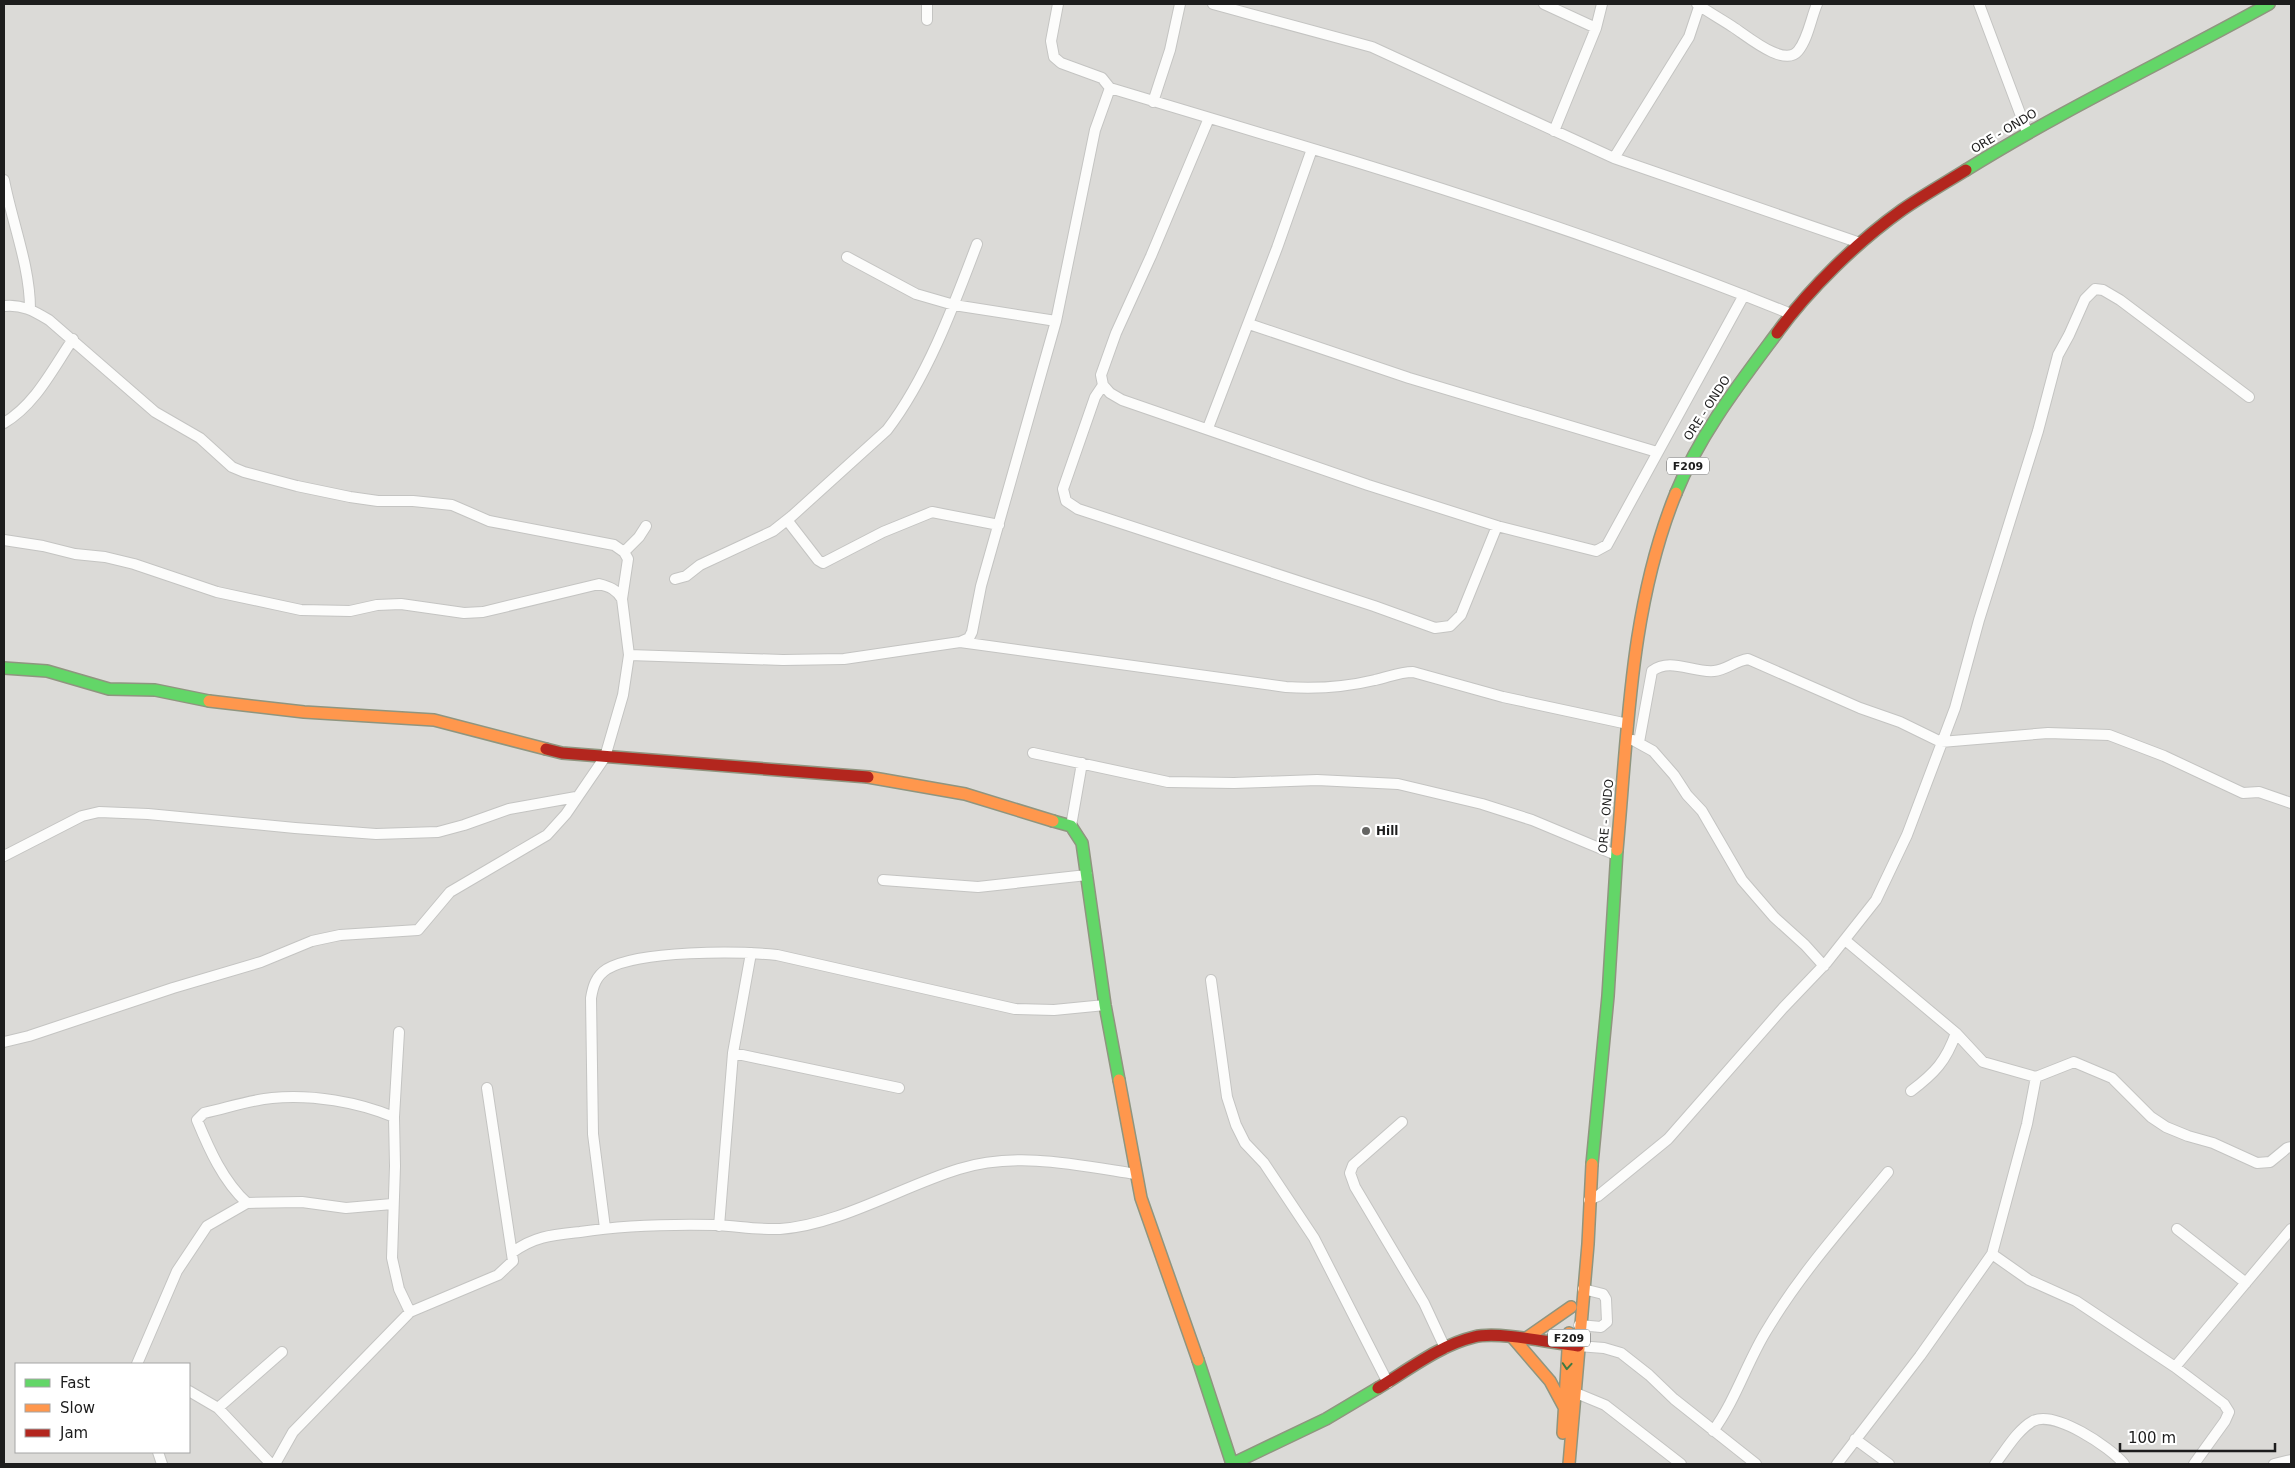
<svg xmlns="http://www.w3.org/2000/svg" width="2295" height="1468" font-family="'DejaVu Sans',sans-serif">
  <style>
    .residential { fill: #dbdad7; fill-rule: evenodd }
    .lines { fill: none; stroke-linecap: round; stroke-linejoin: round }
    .street-casing { stroke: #c4c4c2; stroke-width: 12 }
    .fast-casing { stroke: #8f957f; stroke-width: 14 }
    .slow-casing { stroke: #8f957f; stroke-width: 14 }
    .jam-casing { stroke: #8f957f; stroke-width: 14 }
    .street { stroke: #fcfcfb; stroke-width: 10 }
    .fast { stroke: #63d668; stroke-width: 11 }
    .slow { stroke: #ff974d; stroke-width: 11 }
    .jam { stroke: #b3261e; stroke-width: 11 }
    .oneway { stroke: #407a42 }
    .poi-dot { fill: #656563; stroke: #fff; stroke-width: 2 }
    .labels { text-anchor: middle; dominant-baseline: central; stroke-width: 4.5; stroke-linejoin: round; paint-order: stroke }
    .shield { fill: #fff; stroke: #616161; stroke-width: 1 }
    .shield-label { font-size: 11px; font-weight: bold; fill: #1d1d1d }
    .street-label { font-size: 12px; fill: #1d1d1d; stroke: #fff }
    .poi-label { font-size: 12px; font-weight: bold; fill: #1d1d1d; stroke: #fff; text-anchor: start }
  </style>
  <rect width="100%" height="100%" fill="#ecebe6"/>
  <path class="residential" d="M4,4H2291V1464H4ZM16,1364H189V1452H16Z"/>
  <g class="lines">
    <g class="street-casing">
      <path id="street" d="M1213,4L1372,47L1614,158L1860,243
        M1544,4L1596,28
        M1697,4C1708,12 1721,19 1733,27C1746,35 1784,68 1798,51C1808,39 1811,18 1817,4
        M1979,4L2027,132
        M927,20V4
        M1110,88C1191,113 1272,136 1353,161C1500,206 1648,256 1791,314
        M1153,102L1170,50L1180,4
        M1209,118L1151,256L1116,333L1101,375L1103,385L1110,393L1122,400L1368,485L1497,526L1596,551L1607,545L1744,295
        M1554,131L1596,28L1602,4
        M1614,158L1689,37L1700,4
        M4,180C12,222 30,266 30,309
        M847,257L916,294L954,305L1056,321
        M4,306C22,304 34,311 49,320L155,412L200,438L232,467L244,472L297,486L350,497L378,501H413L452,505L489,521L614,545L624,552L628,559L622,599L629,655L623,695L605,757L566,814L547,835L450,892L418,930L340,935L312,941L261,962L173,988L29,1036L4,1042
        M1249,324L1409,378L1657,452
        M1103,385L1095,397L1063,489L1066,501L1078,509L1374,606L1435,628L1450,626L1461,615L1497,526
        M4,423C36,404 53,368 73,339
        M1208,428L1277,248L1312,149
        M787,520L818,560L823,563L883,532L932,512L999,525
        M4,540L43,546L75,554L105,557L134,564L217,592L301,610L350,611L377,605L401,604L464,613L483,612L599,584C610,587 616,589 622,599
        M624,552L639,537L646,526
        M675,579L686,576L700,565L773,531L792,516L887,430C927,378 954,305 977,244
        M960,642L1286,687C1316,689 1346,687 1375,680C1389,677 1399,672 1413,672L1503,697L1628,724
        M629,655L783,660L844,659L960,642L969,638L972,632L981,586L1056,321L1095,130L1110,88L1102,78L1061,63L1054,57L1051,41L1058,4
        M1633,740L1653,751L1674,775L1687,795L1702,811L1742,880L1774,917L1805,945L1824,966
        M1639,742L1652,671C1670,657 1693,673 1714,671C1726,670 1735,661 1748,659L1860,708L1900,722L1941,742L2048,733L2109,735L2164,756L2243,793L2259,792L2291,803
        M1033,753L1168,782L1234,783L1317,780L1398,784L1482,804L1532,820L1616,855
        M1071,826L1082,763
        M4,856L82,816L99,812L148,814L295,828L376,834L438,832L464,825L509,809L576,797
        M883,880L978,887L1087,875
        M1845,940L1956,1033L1983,1062L2036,1077
        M1211,980L1227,1097L1236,1125L1245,1143L1264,1163L1314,1238L1388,1383
        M399,1032L394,1117L395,1166L392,1258L399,1289L410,1312
        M733,1053L899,1088
        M1911,1091C1935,1073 1946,1061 1956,1033
        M1402,1122L1353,1165L1350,1173L1355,1187L1424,1303L1445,1348
        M1589,1200L1598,1196L1668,1139L1783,1008L1827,962L1876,900L1907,835L1955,708L1979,620L2038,431L2058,355L2069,335L2085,299L2095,289L2103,290L2120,300L2249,397
        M247,1203C223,1181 209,1149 197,1120L204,1113C227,1108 250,1100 272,1098C312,1094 358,1102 394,1117
        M719,1226L733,1053L751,953
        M605,1228L593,1134L591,998C593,986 596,976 607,969C640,950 738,951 777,955L1015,1009L1054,1010L1105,1005
        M2177,1229L2246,1283
        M513,1252C535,1236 553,1235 580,1232C625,1225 670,1224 716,1225C737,1226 759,1230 780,1229C839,1225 903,1186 959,1169C1017,1151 1078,1165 1136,1174
        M1992,1254L2029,1280L2076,1301L2175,1367L2224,1404L2229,1412L2225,1421L2194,1464
        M1579,1325L1601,1327L1607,1322L1606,1299L1603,1294L1583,1289
        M1578,1346L1604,1348L1621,1353L1649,1375L1674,1399L1756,1464
        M137,1364L177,1271L207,1226L247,1203L302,1202L346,1208L392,1204
        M2175,1367L2291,1229
        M189,1391L218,1408L271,1464
        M1576,1393L1605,1405L1681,1464
        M218,1408L282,1352
        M1713,1431C1735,1401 1746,1365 1765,1333C1799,1275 1845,1224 1888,1172
        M1855,1439L1889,1464
        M158,1452L162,1464
        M275,1464L293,1432L410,1312L498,1275L513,1261L487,1088
        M1837,1464L1920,1356L1992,1254L2027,1124L2036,1077L2074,1062L2112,1078L2151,1117L2166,1127L2188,1136L2213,1143L2257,1163L2270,1162L2287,1148L2291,1147
        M1995,1464C2006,1450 2017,1430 2033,1421C2055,1410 2110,1447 2124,1464
        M2274,1464L2291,1460"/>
    </g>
    <g class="fast-casing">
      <path id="fast" d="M1966,170C2064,109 2168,60 2269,4
        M1676,493C1700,434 1739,384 1777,333
        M4,668L47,671L109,689L155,690L209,701
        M1053,821L1071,826L1082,843L1105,1005L1119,1080
        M1592,1164L1608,996L1617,850
        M1198,1360L1232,1464L1326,1419L1378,1388"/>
    </g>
    <g class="slow-casing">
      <path id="slow" d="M209,701L304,712L434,720L546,749
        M868,777L965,794L1053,821
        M1617,850C1628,730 1630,606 1676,493
        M1119,1080L1141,1198L1198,1360
        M1513,1338L1550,1381L1564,1407
        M1525,1339L1571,1307
        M1563,1433L1569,1333
        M1569,1464L1588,1244L1592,1164"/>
    </g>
    <g class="jam-casing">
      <path id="jam" d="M1777,333C1809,289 1857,242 1902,210C1922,196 1945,183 1966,170
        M546,749L562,753L868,777
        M1378,1388C1408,1370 1440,1345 1474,1337C1498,1331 1552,1343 1578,1346"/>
    </g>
    <use href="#street" class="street"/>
    <use href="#fast" class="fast"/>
    <use href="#slow" class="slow"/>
    <use href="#jam" class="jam"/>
  </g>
  <defs><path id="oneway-chevron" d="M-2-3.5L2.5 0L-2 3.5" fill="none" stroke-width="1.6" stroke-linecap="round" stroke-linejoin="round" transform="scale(1.25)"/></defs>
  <use class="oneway" href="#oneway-chevron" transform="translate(1567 1366) rotate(94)"/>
  <circle class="poi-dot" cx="1366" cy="831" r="5"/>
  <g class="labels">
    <g class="shield">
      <rect x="1667" y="457.5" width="42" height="17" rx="4"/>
      <rect x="1548" y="1329.5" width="42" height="17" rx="4"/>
    </g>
    <g class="shield-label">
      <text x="1688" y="466">F209</text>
      <text x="1569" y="1338">F209</text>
    </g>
    <g class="street-label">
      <text transform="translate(2004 131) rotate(-31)">ORE - ONDO</text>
      <text transform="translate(1707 408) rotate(-57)">ORE - ONDO</text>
      <text transform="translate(1606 816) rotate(-85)">ORE - ONDO</text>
    </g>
    <g class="poi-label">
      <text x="1376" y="831">Hill</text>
    </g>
  </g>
  <rect width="2295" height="1468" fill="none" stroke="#1d1d1d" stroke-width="10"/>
  <rect x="15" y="1363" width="175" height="90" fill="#ffffff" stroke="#a5a5a5"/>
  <rect x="25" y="1379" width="25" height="8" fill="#63d668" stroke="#a5a5a5"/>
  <text x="60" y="1388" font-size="15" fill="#1d1d1d">Fast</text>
  <rect x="25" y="1404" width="25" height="8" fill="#ff974d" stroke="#a5a5a5"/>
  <text x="60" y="1413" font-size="15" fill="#1d1d1d">Slow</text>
  <rect x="25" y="1429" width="25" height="8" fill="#b3261e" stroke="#a5a5a5"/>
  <text x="60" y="1438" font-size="15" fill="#1d1d1d">Jam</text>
  <path d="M2120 1443v8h155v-8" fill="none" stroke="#1d1d1d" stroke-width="2.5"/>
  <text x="2128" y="1443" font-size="15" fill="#1d1d1d" stroke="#ffffff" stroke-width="4" paint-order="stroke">100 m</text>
</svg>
